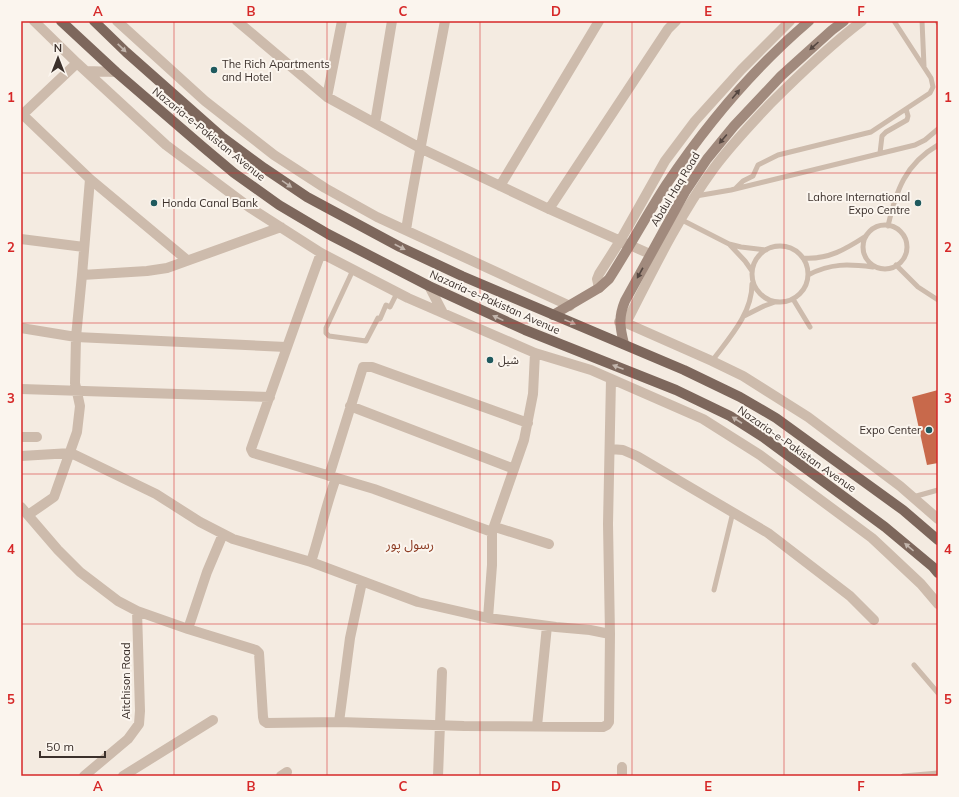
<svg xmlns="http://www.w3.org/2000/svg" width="959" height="797" font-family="Mulish,'Noto Sans Arabic',sans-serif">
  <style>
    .building { fill: #c8694b }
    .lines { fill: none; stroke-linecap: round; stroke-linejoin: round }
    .service { stroke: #cdbbac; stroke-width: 5 }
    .minor { stroke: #cdbbac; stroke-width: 10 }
    .secondary { stroke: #a18a7d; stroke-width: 10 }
    .primary { stroke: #7d675c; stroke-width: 10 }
    .oneway { fill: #544640 }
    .oneway2 { fill: #c2b5ac }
    .grid { fill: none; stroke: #d62828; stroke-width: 1; stroke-opacity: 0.55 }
    .poi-dot { fill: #1f5a5e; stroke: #fbf5ee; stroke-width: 1.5 }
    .labels { text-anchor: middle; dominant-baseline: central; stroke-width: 4; stroke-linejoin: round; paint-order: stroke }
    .poi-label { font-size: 11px; fill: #3b302b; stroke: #fbf5ee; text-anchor: start }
    .street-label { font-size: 11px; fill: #3b302b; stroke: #fbf5ee }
    .quarter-label { font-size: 13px; fill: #8c3b22; stroke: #fbf5ee }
    .neatline { fill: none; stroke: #d62828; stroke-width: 1.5 }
    .grid-label { font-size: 13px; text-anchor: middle; font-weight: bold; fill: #d62828 }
  </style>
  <rect width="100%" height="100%" fill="#f4ebe1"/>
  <path class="building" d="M938,390V463L927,465L912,397Z"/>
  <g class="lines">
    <path class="service" d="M922,21L924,66
      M937,21L938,23
      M880,153L882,136L886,132L907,120L908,116L906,109
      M736,188L743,181L753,176L758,165L778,155L871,132L930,93L933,87L931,78L894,21
      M696,196L731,190L915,145L925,140L938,129
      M680,219L729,244L741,247L766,250
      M863 247a22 22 0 1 1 44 0a22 22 0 1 1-44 0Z
      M888,226C896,191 905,164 938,145
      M730,245L745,261L752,271
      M752 274a28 28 0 1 1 56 0a28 28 0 1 1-56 0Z
      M803,258C828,260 846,249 866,236
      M896,265L918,287L938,300
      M353,270L326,328V333L329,336L366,341L378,318L380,319L386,305L390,307L397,293
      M808,275C831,263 848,264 873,267
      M793,299L810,327
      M744,316L764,306L775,302
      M712,361C729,338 752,314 752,284
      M913,497L938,490
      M714,590L733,512
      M914,665L938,693
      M903,776L938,773"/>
    <path class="minor" d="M34,21L77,63L166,145L249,207L321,253L408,298L535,353L591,370L703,419L760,455L872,538L921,584L938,604
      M117,21L205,101L274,155L325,188L377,217L570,306
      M237,21L327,97L422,149L549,209L650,254
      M87,71L116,72
      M327,97L342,21
      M21,113L90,179L187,260
      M21,116L77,63
      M375,123L392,21
      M500,186L599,21
      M549,209L668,29L676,21
      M406,230C417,160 432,91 445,21
      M21,239L84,247
      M321,253C297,318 274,384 251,449L253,453L374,489L492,532L524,440L533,394L535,353
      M82,275L90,179
      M429,286L443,313
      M599,288L597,279L599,274L620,241L665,161L695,121L741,70L790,21
      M619,322L626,323L712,361L743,376L808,417L900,486L938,519
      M626,323C653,270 679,216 714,168C731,145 750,125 770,104C799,75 829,46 862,21
      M21,328L76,337L82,275L147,271L167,268L281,227
      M21,389L270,397
      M350,406L514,469
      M21,437H37
      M610,449L623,450L637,456L768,533L850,596L874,620
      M21,456L71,453L156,494L200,522L233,539L311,562L418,602L488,618L556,627L590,630L610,634
      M329,476L363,367H372L528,423
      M21,507L58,550L80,572L118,601L137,611L188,629L256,650L259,653L263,717L264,721L267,723L339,722L464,726L603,727L607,725L609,722L610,634L608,524L611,379
      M28,515L54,497L77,432L80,406L75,383L76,337L286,347
      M495,527L549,544
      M311,562C320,534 326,505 336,478
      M488,618L492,565V532
      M188,629L207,572L223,534
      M339,722L350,638L362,582
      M537,726L547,626
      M84,776L128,739L139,724L140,711L137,611
      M123,776L213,720
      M281,776L287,772
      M438,776L442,672
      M622,776V767"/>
    <path class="secondary" d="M553,315L599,288L609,279C629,248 646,216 666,185C706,125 754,68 809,21
      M624,344C620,327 618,318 625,301L685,192L707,159L734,126L781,76L832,30L844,21"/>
    <path class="primary" d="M61,21L116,72L203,147L234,173L279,205L328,234L429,286L525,330L676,390L730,416L763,437L885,527L933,567L938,573
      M94,21L126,52L222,137L264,168L307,197L400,247L462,276L684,370L740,397L776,418L903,510L938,540"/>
  </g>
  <defs><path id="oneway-solid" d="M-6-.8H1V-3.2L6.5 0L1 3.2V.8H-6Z"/></defs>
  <g class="oneway">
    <use href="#oneway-solid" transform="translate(814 46) rotate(138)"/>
    <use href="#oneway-solid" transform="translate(736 94) rotate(-50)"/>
    <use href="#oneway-solid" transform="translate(723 139) rotate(130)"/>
    <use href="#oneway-solid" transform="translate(640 273) rotate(119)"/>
  </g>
  <g class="oneway2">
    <use href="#oneway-solid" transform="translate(122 48) rotate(44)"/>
    <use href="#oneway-solid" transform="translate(287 184) rotate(34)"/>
    <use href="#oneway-solid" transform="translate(400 247) rotate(27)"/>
    <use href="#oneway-solid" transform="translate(498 318) rotate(-155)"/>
    <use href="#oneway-solid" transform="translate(570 322) rotate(22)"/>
    <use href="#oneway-solid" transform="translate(618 367) rotate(-159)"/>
    <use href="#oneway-solid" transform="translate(737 420) rotate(-147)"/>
    <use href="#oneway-solid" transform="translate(909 547) rotate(-140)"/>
  </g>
  <path class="grid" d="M174,21V776M327,21V776M480,21V776M632,21V776M784,21V776M21,173H938M21,323H938M21,474H938M21,624H938"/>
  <g class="poi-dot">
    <circle cx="214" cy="70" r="4"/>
    <circle cx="154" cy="203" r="4"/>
    <circle cx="918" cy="203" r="4"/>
    <circle cx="490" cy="360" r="4"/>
    <circle cx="929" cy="430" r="4"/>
  </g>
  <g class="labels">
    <g class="poi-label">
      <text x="222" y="64">The Rich Apartments<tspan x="222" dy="13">and Hotel</tspan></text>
      <text x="910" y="197" text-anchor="end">Lahore International<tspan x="910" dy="13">Expo Centre</tspan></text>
      <text x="162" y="203">Honda Canal Bank</text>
      <text x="498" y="360">شیل</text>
      <text x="921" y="430" text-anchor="end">Expo Center</text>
    </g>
    <g class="street-label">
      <text transform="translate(209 134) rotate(39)">Nazaria-e-Pakistan Avenue</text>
      <text transform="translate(675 189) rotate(-59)">Abdul Haq Road</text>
      <text transform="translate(495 302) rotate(24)">Nazaria-e-Pakistan Avenue</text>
      <text transform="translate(797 449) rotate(35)">Nazaria-e-Pakistan Avenue</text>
      <text transform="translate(126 681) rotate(-90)">Aitchison Road</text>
    </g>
    <g class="quarter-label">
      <text x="410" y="544">رسول پور</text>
    </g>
  </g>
  <rect width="959" height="797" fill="none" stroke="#fbf5ee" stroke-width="44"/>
  <g transform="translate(58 58)" stroke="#fbf5ee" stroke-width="3" paint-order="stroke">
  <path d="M0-3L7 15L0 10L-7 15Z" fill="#3b302b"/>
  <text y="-6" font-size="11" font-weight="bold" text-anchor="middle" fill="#3b302b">N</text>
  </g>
  <path d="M40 751v6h65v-6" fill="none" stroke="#3b302b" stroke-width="2"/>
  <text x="46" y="751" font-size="12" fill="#3b302b" stroke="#fbf5ee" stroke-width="3" paint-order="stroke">50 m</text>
  <rect x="22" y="22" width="915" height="753" class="neatline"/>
  <g class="grid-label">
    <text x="98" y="16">A</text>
    <text x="251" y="16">B</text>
    <text x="403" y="16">C</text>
    <text x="556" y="16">D</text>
    <text x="708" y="16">E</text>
    <text x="861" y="16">F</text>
    <text x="11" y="102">1</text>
    <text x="948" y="102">1</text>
    <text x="11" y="252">2</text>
    <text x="948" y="252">2</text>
    <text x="11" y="403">3</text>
    <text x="948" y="403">3</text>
    <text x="11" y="554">4</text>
    <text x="948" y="554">4</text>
    <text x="11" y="704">5</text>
    <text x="948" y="704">5</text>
    <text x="98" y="791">A</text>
    <text x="251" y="791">B</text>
    <text x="403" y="791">C</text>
    <text x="556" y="791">D</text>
    <text x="708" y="791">E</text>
    <text x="861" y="791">F</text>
  </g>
</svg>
